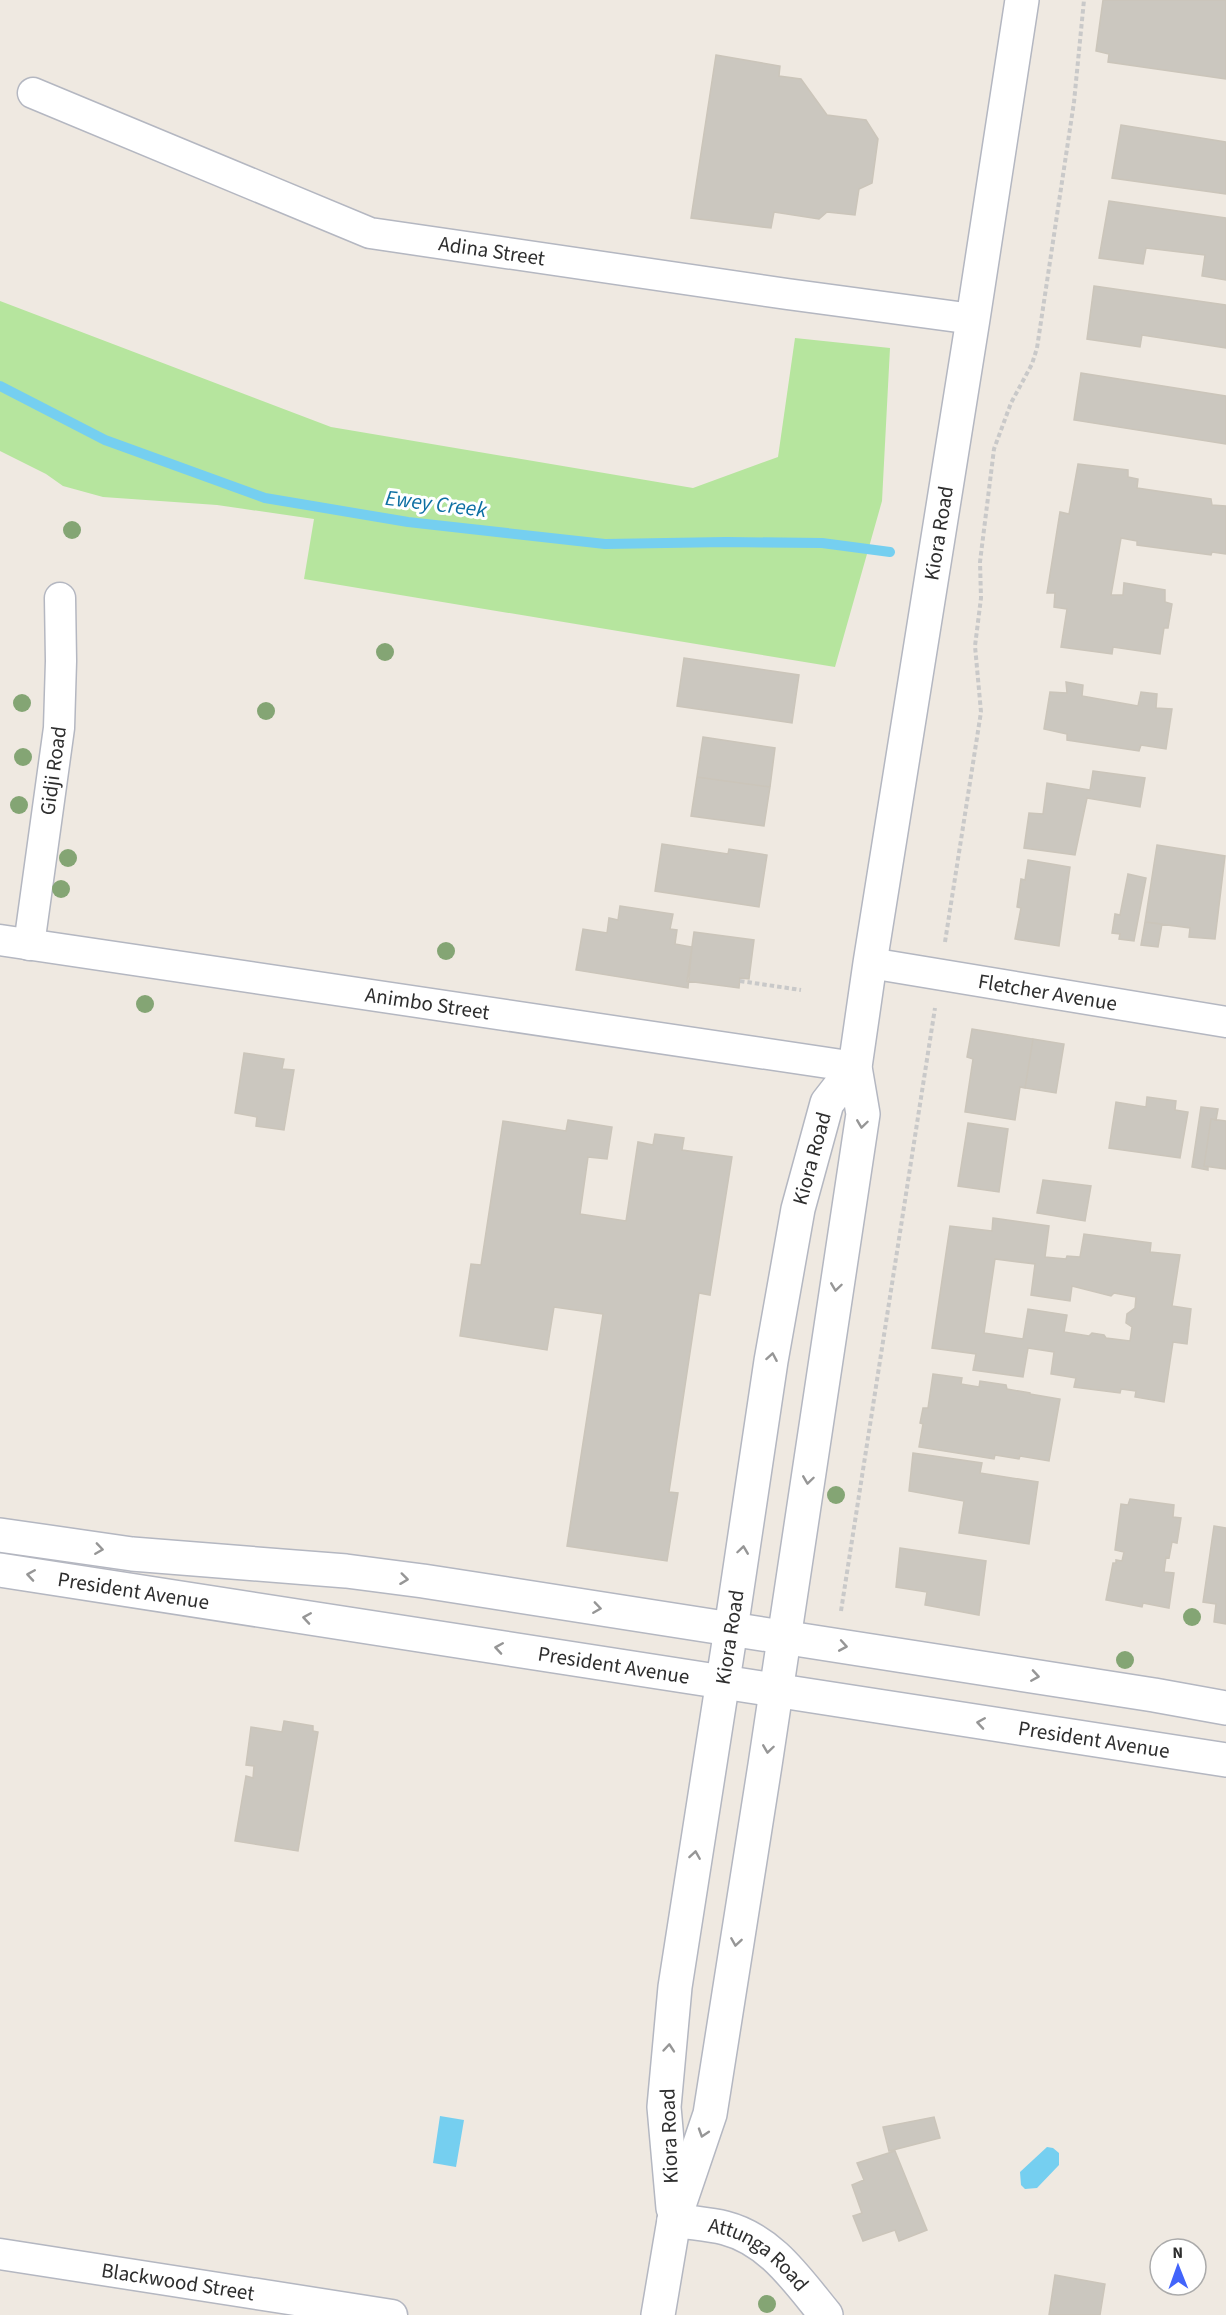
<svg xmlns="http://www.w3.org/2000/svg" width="1226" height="2315" font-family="'Source Sans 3',sans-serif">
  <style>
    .green { fill: #b6e59e }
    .water { fill: #75cff0 }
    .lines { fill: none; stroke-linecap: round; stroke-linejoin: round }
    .stream { stroke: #75cff0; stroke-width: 10 }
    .building { fill: #cbc7bf; stroke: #cbc5ba; stroke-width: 1.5; fill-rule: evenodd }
    .minor-casing { stroke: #b4b7c1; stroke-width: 33 }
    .tertiary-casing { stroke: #b4b7c1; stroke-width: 36 }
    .secondary-casing { stroke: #b4b7c1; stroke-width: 36 }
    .path { stroke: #c9c9c9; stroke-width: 4; stroke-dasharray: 4.5 3; stroke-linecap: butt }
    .minor { stroke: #fff; stroke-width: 30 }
    .tertiary { stroke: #fff; stroke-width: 33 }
    .secondary { stroke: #fff; stroke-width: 33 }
    .tree { fill: #84a574 }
    .oneway { stroke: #969696 }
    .labels { text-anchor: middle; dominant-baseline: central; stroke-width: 6; stroke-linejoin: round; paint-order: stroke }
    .street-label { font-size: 21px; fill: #2e2e2e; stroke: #fff }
    .water-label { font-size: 22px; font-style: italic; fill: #0d6fa3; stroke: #fff }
  </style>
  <rect width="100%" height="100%" fill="#efe9e1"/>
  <path class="green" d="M0,301L331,427L693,488L778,457L795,338L890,348L882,501L835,667L304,579L314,519L217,505L103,497L63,486L46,474L0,451Z"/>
  <path class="water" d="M440,2116L464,2120L456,2167L433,2163Z
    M1047,2147L1053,2148L1059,2153V2165L1037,2188L1025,2189L1021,2185L1020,2172Z"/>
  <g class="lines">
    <path class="stream" d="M0,386L105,440L265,498L408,522L605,544L726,542L822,543L890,552"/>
  </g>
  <path class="building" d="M1103,0H1226V79L1108,62L1109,54L1096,51Z
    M716,55L780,66L779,76L801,79L827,115L866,120L878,139L872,183L859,189L855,215L827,212L819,219L774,212L771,228L691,218Z
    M1121,125L1226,142V194L1112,178Z
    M1109,201L1226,218V280L1202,276L1205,255L1146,248L1143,264L1099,258Z
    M1094,286L1226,305V348L1142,335L1140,347L1087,339Z
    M1081,373L1226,396V444L1074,420Z
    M1078,464L1128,470V477L1138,479L1137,488L1211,499L1212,505L1226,506V554L1212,552L1211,555L1137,545V541L1121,538L1111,595H1123L1124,583L1165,590V602L1172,604L1168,628H1164L1160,654L1113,647L1112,654L1061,647L1067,609L1054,607L1055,593H1047L1060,512L1069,514Z
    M684,658L799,675L792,723L677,706Z
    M1066,682L1083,685L1082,696L1138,706L1141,692L1157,694L1156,708L1172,709L1166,749L1141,745L1139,751L1067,740V734L1044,729L1050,692L1067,693Z
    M703,737L775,748L770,787L697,777Z
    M1093,771L1145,778L1140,807L1087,798L1075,855L1024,848L1029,813L1043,814L1047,783L1090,790Z
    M697,777L770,787L764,826L691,816Z
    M662,844L728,854L729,849L767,855L759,907L655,891Z
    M1157,845L1225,856L1215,939L1189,937L1190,928L1145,922Z
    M1028,860L1070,867L1059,946L1015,939L1021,908L1017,907L1021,879L1025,880Z
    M1128,874L1146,878L1134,941L1119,939L1120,934L1112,933L1115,914L1120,915Z
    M620,906L673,914L670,929L677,930L675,944L692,947L688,988L576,970L583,929L607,933L609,918L618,920Z
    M1145,922L1162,924L1158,947L1141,945Z
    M694,932L754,940L749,979L740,978L739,988L687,981Z
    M972,1029L1033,1039L1025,1088L1020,1087L1015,1120L965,1112L973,1059L967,1057Z
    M1033,1039L1064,1044L1056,1093L1025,1088Z
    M244,1053L284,1059L282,1069L294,1070L284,1130L256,1126L257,1117L235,1113Z
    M1147,1097L1176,1101L1175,1110L1188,1112L1180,1158L1109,1148L1116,1102L1146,1107Z
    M1201,1107L1218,1109L1216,1120L1211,1119L1204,1166L1208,1167V1170L1192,1167Z
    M1211,1119L1226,1121V1169L1204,1166Z
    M568,1120L612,1127L607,1159L588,1157L580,1214L626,1221L638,1142L653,1145L655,1134L684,1138L682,1150L732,1157L710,1295L699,1293L669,1492L678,1493L667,1561L567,1546L603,1314L554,1307L547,1350L460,1336L471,1264L481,1265L503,1121L566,1131Z
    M968,1123L1008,1129L999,1192L958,1186Z
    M1043,1180L1091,1186L1085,1221L1037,1213Z
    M993,1218L1049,1226L1045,1257L1066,1259L1067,1256L1080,1257L1084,1234L1151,1243L1150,1252L1180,1255L1172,1306L1191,1309L1187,1344L1173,1342L1164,1402L1135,1397L1136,1391L1121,1389L1120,1393L1074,1387L1076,1378L1051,1374L1054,1352L1028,1348L1023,1377L973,1370L976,1354L932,1348L950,1226L992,1231ZM995,1259L1035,1264L1031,1295L1070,1301L1072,1286L1111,1296L1114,1293L1136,1297L1135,1308L1127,1314L1126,1323L1132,1327L1130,1341L1106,1338L1104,1335L1092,1333L1089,1336L1064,1332L1067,1315L1028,1309L1023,1339L984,1333Z
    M933,1374L962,1378L961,1384L979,1387L980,1381L1006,1385L1007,1389L1030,1393V1394L1060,1399L1049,1461L1020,1456L1019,1459L995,1455L994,1459L919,1447L923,1424L920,1423L923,1408H928Z
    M913,1453L982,1463L980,1473L1038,1482L1029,1544L959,1533L964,1501L909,1491Z
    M1130,1499L1174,1505L1173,1517L1181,1518L1177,1543L1172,1542L1169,1558L1166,1557L1164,1572L1174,1573L1169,1608L1143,1603L1142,1607L1106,1600L1113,1563H1116V1560L1122,1561L1124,1552L1115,1550L1121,1504L1128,1505Z
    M1214,1526L1226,1528V1624L1214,1622L1216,1604L1203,1602Z
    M900,1548L986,1561L979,1615L925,1605L927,1592L896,1587Z
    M284,1721L313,1726V1731L318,1732L298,1851L235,1841L246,1776L253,1778L254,1766L246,1765L251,1727L282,1732Z
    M934,2117L940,2138L889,2151L883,2127Z
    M895,2151L927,2230L899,2241L895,2230L863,2241L853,2216L862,2213L852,2185L864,2180L857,2163Z
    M1055,2275L1105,2284L1100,2315H1049Z"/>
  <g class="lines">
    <g class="minor-casing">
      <g id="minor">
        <path id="s1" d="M33,93L370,233L787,294L973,319"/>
        <path id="s2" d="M0,940L855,1067"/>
        <path id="s3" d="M29,945L59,728L61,661L60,598"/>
        <path id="s4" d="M870,963L1226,1022"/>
        <path id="s5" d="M0,2254L392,2315"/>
      </g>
    </g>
    <g class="tertiary-casing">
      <g id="tertiary">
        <path id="s6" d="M673,2208L664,2107L675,1987L731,1629L771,1361L798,1209L827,1103L855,1067"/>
        <path id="s7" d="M674,2220C691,2223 709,2224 725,2228C771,2240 797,2280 826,2315"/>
        <path id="s8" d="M658,2315L674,2220L710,2114L765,1765L863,1114L855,1067L870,963L973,319L1022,0"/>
      </g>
    </g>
    <g class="secondary-casing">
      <g id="secondary">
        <path d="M0,1535L132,1554L346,1571L423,1581L1154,1695L1226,1708"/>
        <path id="s9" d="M0,1570L1226,1760"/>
      </g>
    </g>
    <path class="path" d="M945,942L981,712L975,646L981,598L980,562L994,449L1011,403L1032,364L1037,348L1074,102L1084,0
      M740,981L801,990
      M841,1611L935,1008"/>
    <use href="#minor" class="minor"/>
    <use href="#tertiary" class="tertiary"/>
    <use href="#secondary" class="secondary"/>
  </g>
  <g class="tree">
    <circle cx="72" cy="530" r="9"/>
    <circle cx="385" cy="652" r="9"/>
    <circle cx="22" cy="703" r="9"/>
    <circle cx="266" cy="711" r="9"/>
    <circle cx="23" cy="757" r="9"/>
    <circle cx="19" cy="805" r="9"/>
    <circle cx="68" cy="858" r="9"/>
    <circle cx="61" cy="889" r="9"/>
    <circle cx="446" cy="951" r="9"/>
    <circle cx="145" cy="1004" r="9"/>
    <circle cx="836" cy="1495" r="9"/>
    <circle cx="1192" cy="1617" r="9"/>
    <circle cx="1125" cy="1660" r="9"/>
    <circle cx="767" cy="2304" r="9"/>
  </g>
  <defs><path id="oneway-chevron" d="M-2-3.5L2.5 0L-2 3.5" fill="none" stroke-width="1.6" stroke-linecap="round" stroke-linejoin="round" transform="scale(1.5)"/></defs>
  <g class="oneway">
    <use href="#oneway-chevron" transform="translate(862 1124) rotate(98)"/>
    <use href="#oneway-chevron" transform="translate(836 1287) rotate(98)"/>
    <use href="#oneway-chevron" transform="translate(772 1357) rotate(-80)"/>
    <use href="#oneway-chevron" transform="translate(808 1480) rotate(98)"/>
    <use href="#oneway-chevron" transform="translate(99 1549) rotate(8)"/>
    <use href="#oneway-chevron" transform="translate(743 1550) rotate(-82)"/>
    <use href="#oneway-chevron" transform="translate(31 1575) rotate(-171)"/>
    <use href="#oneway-chevron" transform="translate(404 1579) rotate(7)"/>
    <use href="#oneway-chevron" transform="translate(597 1608) rotate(8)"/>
    <use href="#oneway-chevron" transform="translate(307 1618) rotate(-171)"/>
    <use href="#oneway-chevron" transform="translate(843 1646) rotate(10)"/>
    <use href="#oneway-chevron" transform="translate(499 1648) rotate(-171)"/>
    <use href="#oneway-chevron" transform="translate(1035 1676) rotate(9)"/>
    <use href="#oneway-chevron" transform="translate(981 1723) rotate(-171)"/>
    <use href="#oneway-chevron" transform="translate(768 1749) rotate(98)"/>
    <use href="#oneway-chevron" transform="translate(695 1855) rotate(-81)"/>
    <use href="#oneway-chevron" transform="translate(736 1942) rotate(99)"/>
    <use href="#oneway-chevron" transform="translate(669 2048) rotate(-85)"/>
    <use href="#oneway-chevron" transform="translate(703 2133) rotate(108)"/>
  </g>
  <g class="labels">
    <g class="street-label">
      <text stroke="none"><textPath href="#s1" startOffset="488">Adina Street</textPath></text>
      <text stroke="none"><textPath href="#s8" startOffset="1808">Kiora Road</textPath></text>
      <text stroke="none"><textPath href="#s3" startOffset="176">Gidji Road</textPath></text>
      <text stroke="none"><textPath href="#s4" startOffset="180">Fletcher Avenue</textPath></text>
      <text stroke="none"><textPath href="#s2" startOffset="432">Animbo Street</textPath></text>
      <text stroke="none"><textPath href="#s6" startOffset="1062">Kiora Road</textPath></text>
      <text stroke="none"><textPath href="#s9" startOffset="135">President Avenue</textPath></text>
      <text stroke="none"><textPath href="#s6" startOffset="576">Kiora Road</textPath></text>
      <text stroke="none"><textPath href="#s9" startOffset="621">President Avenue</textPath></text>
      <text stroke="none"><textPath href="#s9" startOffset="1107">President Avenue</textPath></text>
      <text transform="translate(669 2136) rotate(-92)">Kiora Road</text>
      <text stroke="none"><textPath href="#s7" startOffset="94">Attunga Road</textPath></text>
      <text stroke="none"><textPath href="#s5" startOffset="180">Blackwood Street</textPath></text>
    </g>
    <g class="water-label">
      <text transform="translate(436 504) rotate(7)">Ewey Creek</text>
    </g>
  </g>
  <g transform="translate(1178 2267) rotate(359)"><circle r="28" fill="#ffffff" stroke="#ababab" stroke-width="1.5"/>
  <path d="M0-4.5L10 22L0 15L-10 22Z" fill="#4264fb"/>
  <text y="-9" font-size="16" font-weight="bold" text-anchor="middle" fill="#2e2e2e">N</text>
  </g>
</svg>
